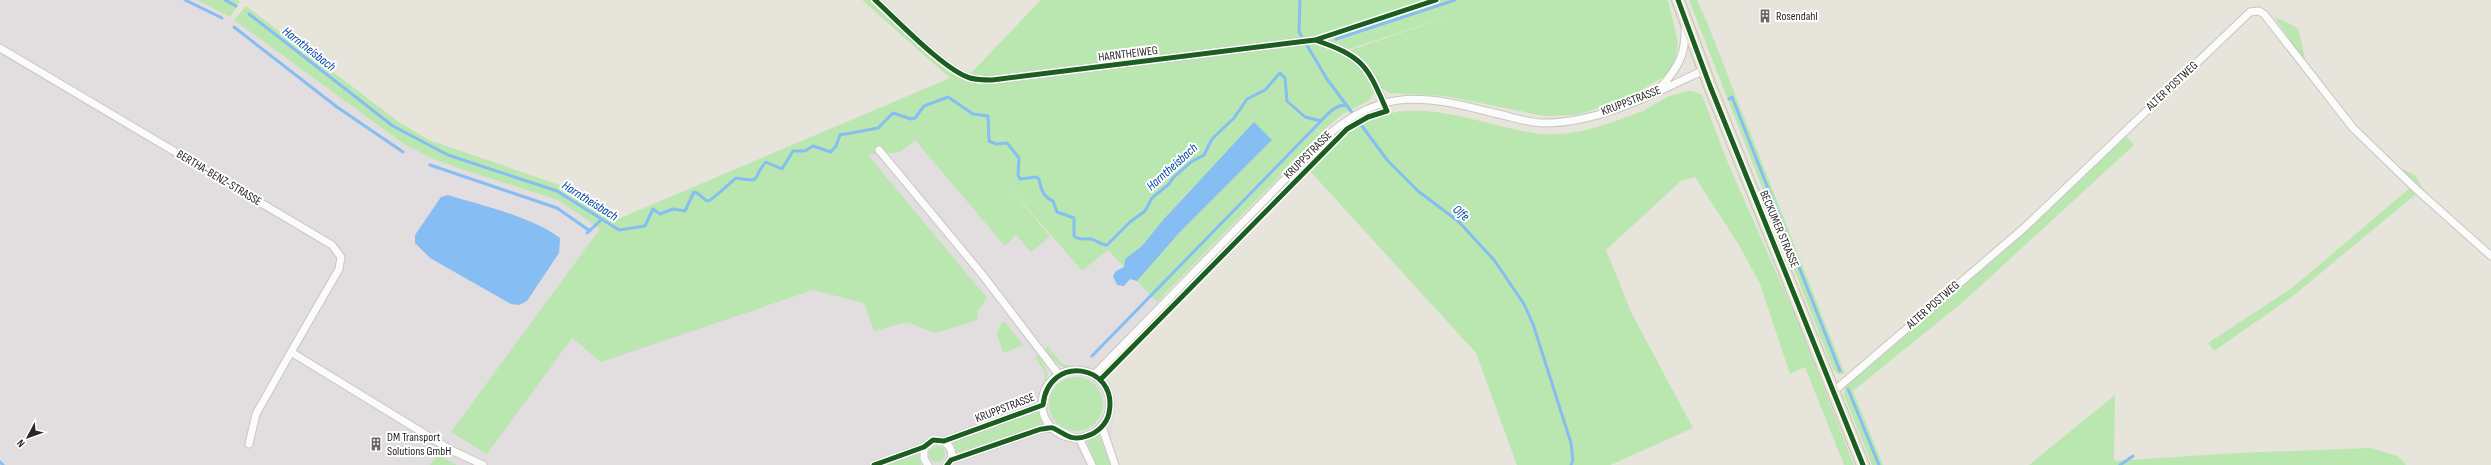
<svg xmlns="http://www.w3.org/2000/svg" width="2491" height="465" font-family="'Sofia Sans Condensed',sans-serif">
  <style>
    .industrial { fill: #e2dddf }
    .green { fill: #bae7b0 }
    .water { fill: #86bdf2 }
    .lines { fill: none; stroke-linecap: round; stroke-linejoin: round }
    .stream { stroke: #86bdf2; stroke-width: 3 }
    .minor-casing { stroke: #c7c5c6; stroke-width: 9 }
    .primary-casing { stroke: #c3c2bf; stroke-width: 14 }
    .minor { stroke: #fbfbfa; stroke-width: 7 }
    .primary { stroke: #e7e7d0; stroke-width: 12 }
    .cycleway-casing { stroke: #fff; stroke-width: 8 }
    .cycleway { stroke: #1b5e20; stroke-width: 5 }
    .labels { text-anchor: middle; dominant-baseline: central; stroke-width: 4; stroke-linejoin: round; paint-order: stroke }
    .poi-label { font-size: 12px; fill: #272727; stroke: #fff; text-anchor: start }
    .street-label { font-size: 12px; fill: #272727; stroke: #fff }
    .water-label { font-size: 13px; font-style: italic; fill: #0045a2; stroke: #fff }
  </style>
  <rect width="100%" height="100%" fill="#e7e4db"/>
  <path class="industrial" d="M0,0H198L234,20L404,144L433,159L467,171L558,200L604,225L923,90L1082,272L1108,250L1124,267L1119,269L1124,286L1130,278L1137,281L1170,313L1106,378L1113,393L1115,405L1111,440L1119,465H0Z"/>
  <path class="green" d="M198,0H238L240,2L230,17Z
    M862,0H871L940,62L969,75L1041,0H1668L1678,42L1676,60L1668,74L1634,95L1611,104L1577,115L1544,116L1445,96L1388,93L1382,88L1373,71L1350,50L1463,12L1349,49L1346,55L1365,72L1375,90L1370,100L1341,115L1321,133L1291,108L1321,134L1157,302L1137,281L1140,276L1179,233L1272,140L1222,159L1191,189L1142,246L1125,259L1124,267L1108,250L1082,271L995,171L1050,236L1031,252L1016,235L1005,246L915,140L900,152L868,155L987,298L977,311L978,320L935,333L907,322L874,331L864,303L813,290L601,362L572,338L487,454L451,432L600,229L558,200L467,171L433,159L404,144L234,20L246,6L396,120L429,140L560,185L578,195L611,222L950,78Z
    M1689,0H1697L1708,25L1845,374H1838L1833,369Z
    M2274,17L2296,27L2299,31L2306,63Z
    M1689,91L1696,92L1702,95L1728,163L1795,315L1854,465H1844L1805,367L1790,374L1760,284L1739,245L1695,177L1681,181L1606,250L1632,314L1693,428L1610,465H1517L1476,353L1309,170C1324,156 1338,138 1356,127C1415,90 1480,127 1542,134C1576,137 1614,122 1645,110L1646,112V109L1669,96Z
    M2124,134L2134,145L1963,302L1853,391L1883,465H1872L1844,395L1845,387L1854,376Z
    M2394,165L2415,175L2425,192Z
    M2410,188L2416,194L2293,296L2214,351L2208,343L2292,288Z
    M1002,322H1005L1023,345L1003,353L997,333Z
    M1047,346L1061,363L1071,367V369C1059,368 1053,360 1046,350Z
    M1035,356H1039L1048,374L1042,393L1045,373Z
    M1049 404a27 27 0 1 1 54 0a27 27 0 1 1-54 0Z
    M2115,395L2114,461L2237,453L2370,448L2398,456L2406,465H2029Z
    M1038,411L1044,424L958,454L953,442Z
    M1099,434L1110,465H1096L1087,441Z
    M929 454a8 8 0 1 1 16 0a8 8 0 1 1-16 0Z
    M917,454L921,465H886Z
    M437,455L457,465H430Z"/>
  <path class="water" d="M1254,122L1272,140L1179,233L1137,281L1130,279L1124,286L1117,285L1113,276L1116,271L1124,267L1125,259L1142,246L1163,220Z
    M448,195C483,206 530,216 560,238L559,253L527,301L519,305L511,304L430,258L415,243V235L441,197Z"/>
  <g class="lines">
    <path class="stream" d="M185,0L222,18
      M225,0L236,6
      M1300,0L1299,32L1327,79L1388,161L1418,191L1459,222L1494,260L1524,304L1533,324L1571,443L1573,460L1571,465
      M249,14L393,126L448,155L557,191L619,230L645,226L653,209L660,214L673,209L685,211L694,192C700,193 703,200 708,201C711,201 732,181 736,178C766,183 750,178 766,162L782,169L793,151H805L813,146L831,152L836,146L840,135L878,128L893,113L911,119L915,118L924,106L948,97L973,114L988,116L989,141L996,144L1007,143L1019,158L1018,175L1020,179L1036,177L1039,179C1041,189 1043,197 1053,201L1057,212L1074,218V236C1079,241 1085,238 1091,239C1097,240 1100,245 1107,245L1130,222L1145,211L1152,198L1169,184L1173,178L1191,162L1204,155L1212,139L1234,118L1247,99L1265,90L1280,73L1285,78L1287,101L1305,117L1321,121C1328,114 1336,104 1347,105
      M234,27L337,107L403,152
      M1336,39L1455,0
      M1729,99L1732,97L1840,371
      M430,165L557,208L590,231
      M587,233L601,220
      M1092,356L1321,121
      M1848,389L1879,465
      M0,462L3,465
      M2120,465L2133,456"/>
    <g class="minor-casing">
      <path id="minor" d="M875,0C897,20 944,70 970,78C977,80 985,80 992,80L1315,40C1352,52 1370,64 1383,102
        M0,48L332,245L341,257L339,269L291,352L451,450L483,465
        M1660,88C1677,69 1686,55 1685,28
        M879,150L981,273L1059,375
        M1042 404a34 34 0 1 1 68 0a34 34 0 1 1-68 0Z
        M1094,375L1327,136C1383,86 1427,96 1494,113C1509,116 1528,123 1544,123C1600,123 1655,93 1704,70
        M1834,391L2024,228L2250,12L2259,11L2264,14L2353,128L2416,189L2491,256
        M1102,427L1115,465
        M1079,438L1092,465
        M944,441L1043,405
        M249,444L256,414L291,352
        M951,460L1041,429L1052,428
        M874,465L924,447
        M928,465L924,459V447C938,430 962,449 947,465"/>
    </g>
    <g class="primary-casing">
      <path id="primary" d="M1678,0L1710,86L1863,465"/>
    </g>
    <use href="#minor" class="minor"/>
    <use href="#primary" class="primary"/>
    <g class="cycleway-casing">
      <path id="cycleway" d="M875,0C897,20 944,70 970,78C977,80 985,80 992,80L1315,40C1365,57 1367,66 1387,111L1368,117L1347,129L1100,380
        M1678,0L1710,86L1863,465
        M1315,40L1436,0
        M874,465L924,447L933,440L944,441L1043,405C1048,353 1119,364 1109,413C1107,424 1097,433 1087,436C1071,442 1066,434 1053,428C1050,427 1044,429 1041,429L951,460L947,465"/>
    </g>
    <use href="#cycleway" class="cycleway"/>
  </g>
  <defs>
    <g id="building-bare" transform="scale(1.08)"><path d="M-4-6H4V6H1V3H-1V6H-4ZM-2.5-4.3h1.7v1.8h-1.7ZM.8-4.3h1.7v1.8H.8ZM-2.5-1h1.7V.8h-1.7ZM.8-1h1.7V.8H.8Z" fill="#6a6966" stroke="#fff" stroke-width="2.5" paint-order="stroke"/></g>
  </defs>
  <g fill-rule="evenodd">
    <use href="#building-bare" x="1765" y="16"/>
    <use href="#building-bare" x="376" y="444"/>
  </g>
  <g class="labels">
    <g class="poi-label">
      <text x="1776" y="16">Rosendahl</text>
      <text x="387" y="437">DM Transport<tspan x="387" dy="14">Solutions GmbH</tspan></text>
    </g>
    <g class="street-label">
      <text transform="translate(1128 54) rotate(-7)">HARNTHEIWEG</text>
      <text transform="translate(2172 86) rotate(-43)">ALTER POSTWEG</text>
      <text transform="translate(1631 101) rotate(-21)">KRUPPSTRASSE</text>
      <text transform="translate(1308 155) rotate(-45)">KRUPPSTRASSE</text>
      <text transform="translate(219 178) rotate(31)">BERTHA-BENZ-STRASSE</text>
      <text transform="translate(1779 229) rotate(67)">BECKUMER STRASSE</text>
      <text transform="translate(1933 305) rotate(-41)">ALTER POSTWEG</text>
      <text transform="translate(1005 408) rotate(-21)">KRUPPSTRASSE</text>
    </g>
    <g class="water-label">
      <text transform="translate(309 49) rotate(38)">Harntheisbach</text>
      <text transform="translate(1172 167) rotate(-42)">Harntheisbach</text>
      <text transform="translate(590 201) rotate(32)">Harntheisbach</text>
      <text transform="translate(1461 213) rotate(41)">Olfe</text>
    </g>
  </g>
  <g transform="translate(28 437) rotate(229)" stroke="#ffffff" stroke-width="3" paint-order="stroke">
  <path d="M0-3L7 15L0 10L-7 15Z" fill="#272727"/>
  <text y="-6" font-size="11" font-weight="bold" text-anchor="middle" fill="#272727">N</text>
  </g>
</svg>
